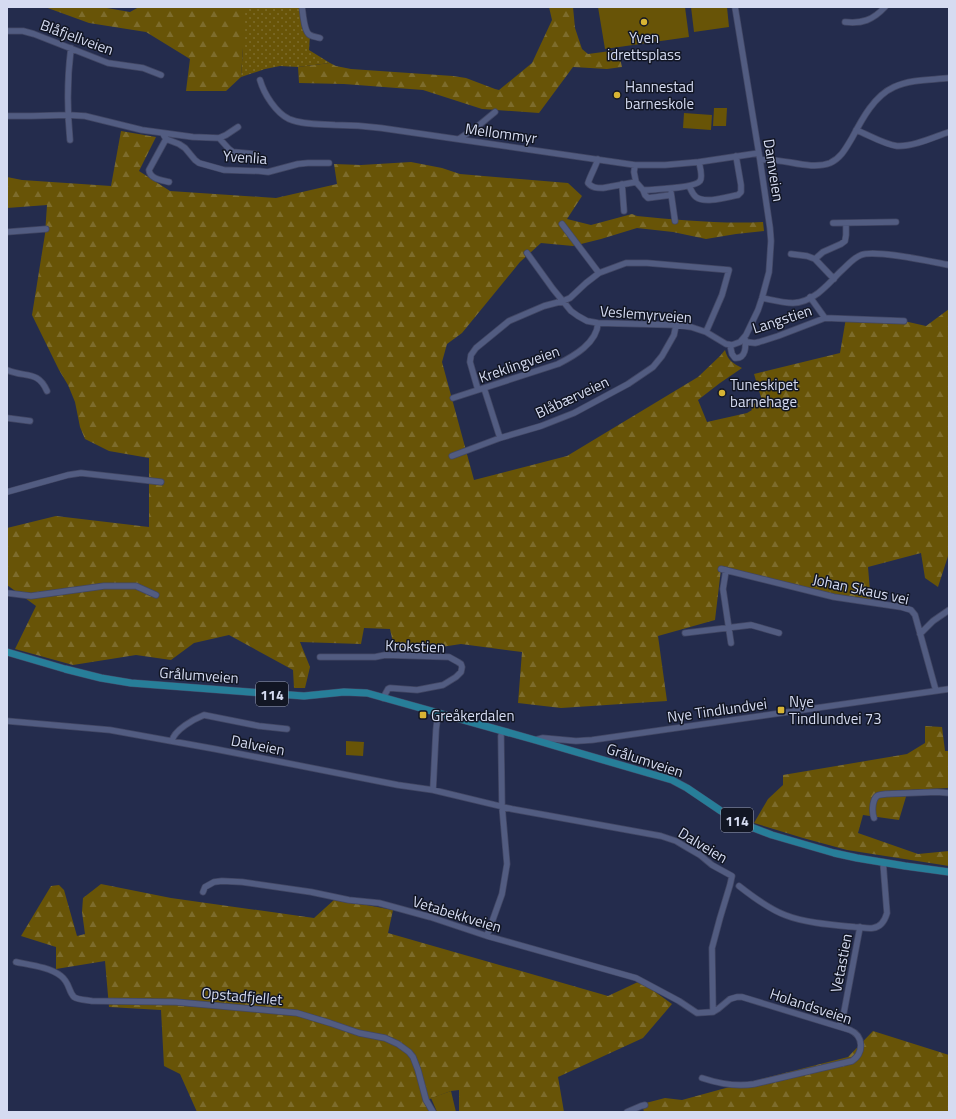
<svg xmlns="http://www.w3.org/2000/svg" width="956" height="1119" font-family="'Titillium Web',sans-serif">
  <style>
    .grass { fill: url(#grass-dots) }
    .forest { fill: url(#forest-firs) }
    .park { fill: #685407 }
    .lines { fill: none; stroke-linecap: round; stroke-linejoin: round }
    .minor-casing { stroke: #424764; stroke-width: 7 }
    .major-casing { stroke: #424764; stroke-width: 8 }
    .minor { stroke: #525c81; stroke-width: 5.5 }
    .major { stroke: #277e99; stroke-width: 7 }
    .poi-dot { fill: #d8b434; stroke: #121624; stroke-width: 1.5 }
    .labels { text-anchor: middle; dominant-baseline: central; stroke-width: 3; stroke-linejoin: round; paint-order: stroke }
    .shield { fill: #121624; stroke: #9aa0b4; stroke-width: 1 }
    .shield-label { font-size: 14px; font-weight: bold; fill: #d5dbf1 }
    .street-label { font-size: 15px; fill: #d5dbf1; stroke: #121624 }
    .poi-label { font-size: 15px; fill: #d5dbf1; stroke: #121624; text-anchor: start }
  </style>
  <defs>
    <pattern id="grass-dots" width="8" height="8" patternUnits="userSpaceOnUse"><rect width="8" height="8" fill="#685407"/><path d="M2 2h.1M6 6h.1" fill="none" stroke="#7d6c2c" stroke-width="1.8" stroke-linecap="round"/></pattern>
    <pattern id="forest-firs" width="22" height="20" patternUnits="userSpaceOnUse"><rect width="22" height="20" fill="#685407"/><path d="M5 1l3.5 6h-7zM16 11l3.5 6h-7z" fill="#7d6c2c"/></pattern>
  </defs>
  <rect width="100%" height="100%" fill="#242c4d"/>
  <path class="grass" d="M243,7H300L310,35L309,50L330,63L298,67L280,66L265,69L241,77L243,48Z"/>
  <path class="forest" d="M45,7H101L130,12L139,7H243V48L241,77L226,91H186L190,59L146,32L89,23Z
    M549,7H573L575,28L582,49L588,54L618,50L622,67L607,69L573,67L539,113L482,109L423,90L344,84L299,83L298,67L330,63L336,66L351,69L453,76L466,78L495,89L499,90L532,63L552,20Z
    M121,131L156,137L139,171L170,191L276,198L337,184L334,164L361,165L411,162L442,168L460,174L568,183L582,196L567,219L591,225L632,214L637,216C679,220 720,224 763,222L764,231L736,234L706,239L673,232L637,228L601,239L573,246L541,243L520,262L462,333L447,344L442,362L474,480L567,456L698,377L720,356L725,350C728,361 733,363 742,368L720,383L698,400L707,422L747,413L752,410L749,403L763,404L754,374L840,353L846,318L904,321L926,326L949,309V553L938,587L925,578L921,553L868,567L871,603L721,569L715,620L658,636L667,701L561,708L518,703L522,652L461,644L428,649L394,647L390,629L364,628L361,644L300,642L310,667L305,688H294L293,670L229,635L194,643L171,660L136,655L73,665L15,649L36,606L7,585V528L56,516L149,527V458L109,451L85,439L80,427L75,402L68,385L59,370L32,315L45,234L47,205L7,208V177L22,180L111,186Z
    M925,726L942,727L945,751H949V788L908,790L899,820L863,815L858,833L918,854L949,851V866L847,850L803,838L754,823L768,799L783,785V775L907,754L925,743Z
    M101,884L171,898L314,918L335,899L393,910L388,933L608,996L640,981L672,1004L643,1038L558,1077L564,1112H459V1090L451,1091L427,1100L433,1112H197L180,1074L164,1066L161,1010L109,1007L105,961L56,969V947L21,936L51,886L59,885L64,890L77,936L85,934L82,912L83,898Z
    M873,1031L949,1055V1112H644L642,1104L665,1098L682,1100L722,1089L848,1057Z"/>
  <path class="park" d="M598,7H685L689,37L605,49Z
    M691,7H727L729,27L694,32Z
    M714,108H727L726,126H713Z
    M684,113L712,115L711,130L683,128Z
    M346,741L364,742L363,756L346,755Z
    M451,1091L456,1112H437L431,1098Z"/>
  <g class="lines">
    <g class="minor-casing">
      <path id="minor" d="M302,7C303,13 304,32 310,35C313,37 317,37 320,38
        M845,22C862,24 873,20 885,7
        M7,31H23L34,34L108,63L143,68L161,75
        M260,80C264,94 276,113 289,119C303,125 320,124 335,125C351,125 366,126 381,128L635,165H665L699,162L759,153
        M7,116H31L68,115L85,116L142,130L193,137L219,138L226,135L238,127
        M856,130C869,135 883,144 897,146C913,147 934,137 949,132
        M163,134L166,139L179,144L185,148L195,160L199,163L224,170L259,171L268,172L298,164L308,163H329
        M219,138L229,149L233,152L255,154
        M166,139L149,170C150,179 161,180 169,182
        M459,139L478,126L495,112
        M70,140C67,109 67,79 71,48
        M598,159C595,168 591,174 588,183C592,188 597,188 603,188L636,182L643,190H647C657,189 695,188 700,181C703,177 700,167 699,162
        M760,160C782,157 809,171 830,163C841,158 846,148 852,138C862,119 874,96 894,87C911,79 931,80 949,78
        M635,165L634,172L636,182
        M622,184L624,211
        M689,186C691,189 692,194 696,197C705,204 727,197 738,195L741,192V185L736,156
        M643,190L645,195L648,198L671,195
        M671,193L675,221
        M833,223L896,222
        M562,224L599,273
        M7,232L46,229
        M527,253L553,289L571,311L578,316L587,321L598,323L676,325L691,327L706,332L726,344L732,345L740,342L746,335L758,310L762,298L769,272L771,241L770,228L760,160L735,7
        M791,254L807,256L815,259L834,279
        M815,259L823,252L841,244L845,241L846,235V223
        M810,297L825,318
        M762,298C772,300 783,303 793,303C813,302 827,286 840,272C847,266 853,258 861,255C875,249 932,262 949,265
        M746,342L755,343L759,342L778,336L825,318L904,321
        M730,345L732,354L735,358C746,359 746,346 745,339
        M7,370C25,378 38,370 47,391
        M484,388L500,438
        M478,390L470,362L471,355L476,348L509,321L544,306L563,301L570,298L586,283L599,273L626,263H647L729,270L722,295L706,332
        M453,398L558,364C574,356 597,343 598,323
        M7,418L30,421
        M452,456L500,438L541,426L574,413L628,384L653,367L662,356L674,335L676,325
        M7,492L68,475L81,473L161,482
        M721,569L834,597L901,607L911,610L915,615L936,691
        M726,570L723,589L731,643
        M7,593L31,596L104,586H136L156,595
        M685,633L751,625L779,633
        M920,634L933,621L949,610
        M320,657H375L385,655L449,657L458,662L461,664L462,667L461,672L456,677L443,685L417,690L390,688L388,689L383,698
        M7,721L110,730L215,749L398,785L433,790L512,809L661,836L676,841L686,847L700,855L712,865L732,876L730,885L720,918L712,948L713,1012
        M535,740L543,738L576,741L592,740L949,689
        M172,741C174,730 194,719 204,715L259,726L287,729
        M433,790L436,730L438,713
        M874,818C872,813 872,802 876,797C878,794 882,795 886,794L937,792L949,793
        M739,886C753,897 769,909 785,915C805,923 834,925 855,927C860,927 867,929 873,928C881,927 885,920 887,913L883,862
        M203,892L205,887L214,882L222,881L242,882L311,892L349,900L379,903L430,917L487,936L636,978L679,1001L697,1013L713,1012L718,1009L730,999L737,997H742L850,1030C864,1036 864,1053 852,1061L754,1084C736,1087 720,1084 702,1078
        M487,936L502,894L507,864L502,806L501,736
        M16,962C30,965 49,967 61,976C70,983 68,991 74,997C78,1000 87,1000 92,1001L176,1002L297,1013L330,1023L359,1033L385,1038L398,1044L409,1052L413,1057L418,1070L426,1100L433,1112
        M840,1026L844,1012L860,927
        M627,1112L641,1106L645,1105"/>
    </g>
    <g class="major-casing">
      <path id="major" d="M7,652L65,669L101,678L131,683L304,696L344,692L367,693L535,740L672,780L687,788L721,811L743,823L751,827L772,835L834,853L857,858L905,866L949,872"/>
    </g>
    <use href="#minor" class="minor"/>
    <use href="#major" class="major"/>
  </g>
  <g class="poi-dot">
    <circle cx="644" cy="22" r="4"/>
    <circle cx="617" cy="95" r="4"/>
    <circle cx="722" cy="393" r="4"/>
    <rect x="777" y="706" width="8" height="8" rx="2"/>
    <rect x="419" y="711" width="8" height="8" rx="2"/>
  </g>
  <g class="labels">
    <g class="shield">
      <rect x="256" y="682" width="32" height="24" rx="3"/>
      <rect x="721" y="808" width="32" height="24" rx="3"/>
    </g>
    <g class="shield-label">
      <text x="272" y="694">114</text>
      <text x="737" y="820">114</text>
    </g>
    <g class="street-label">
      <text transform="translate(77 37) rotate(20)">Blåfjellveien</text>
      <text transform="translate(501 133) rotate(8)">Mellommyr</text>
      <text transform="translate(245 157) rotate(4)">Yvenlia</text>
      <text transform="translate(774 170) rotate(81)">Damveien</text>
      <text transform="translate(646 314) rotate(4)">Veslemyrveien</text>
      <text transform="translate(782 319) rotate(-18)">Langstien</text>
      <text transform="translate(519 364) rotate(-19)">Kreklingveien</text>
      <text transform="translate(572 397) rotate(-25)">Blåbærveien</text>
      <text transform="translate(861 589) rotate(12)">Johan Skaus vei</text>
      <text transform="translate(415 646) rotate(2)">Krokstien</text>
      <text transform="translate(199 675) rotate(4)">Grålumveien</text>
      <text transform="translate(717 710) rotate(-8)">Nye Tindlundvei</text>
      <text transform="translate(258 745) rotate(11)">Dalveien</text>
      <text transform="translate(645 760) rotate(18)">Grålumveien</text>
      <text transform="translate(703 845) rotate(31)">Dalveien</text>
      <text transform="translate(457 914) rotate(17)">Vetabekkveien</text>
      <text transform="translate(841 963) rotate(-79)">Vetastien</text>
      <text transform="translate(242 996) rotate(5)">Opstadfjellet</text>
      <text transform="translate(811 1006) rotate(18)">Holandsveien</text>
    </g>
    <g class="poi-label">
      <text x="644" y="37" text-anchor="middle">Yven<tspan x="644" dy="17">idrettsplass</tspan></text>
      <text x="625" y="86">Hannestad<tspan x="625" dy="17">barneskole</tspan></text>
      <text x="730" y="384">Tuneskipet<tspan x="730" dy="17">barnehage</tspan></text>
      <text x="789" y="701">Nye<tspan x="789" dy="17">Tindlundvei 73</tspan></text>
      <text x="431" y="715">Greåkerdalen</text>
    </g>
  </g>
  <rect width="956" height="1119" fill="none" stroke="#d5dbf1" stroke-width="16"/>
</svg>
